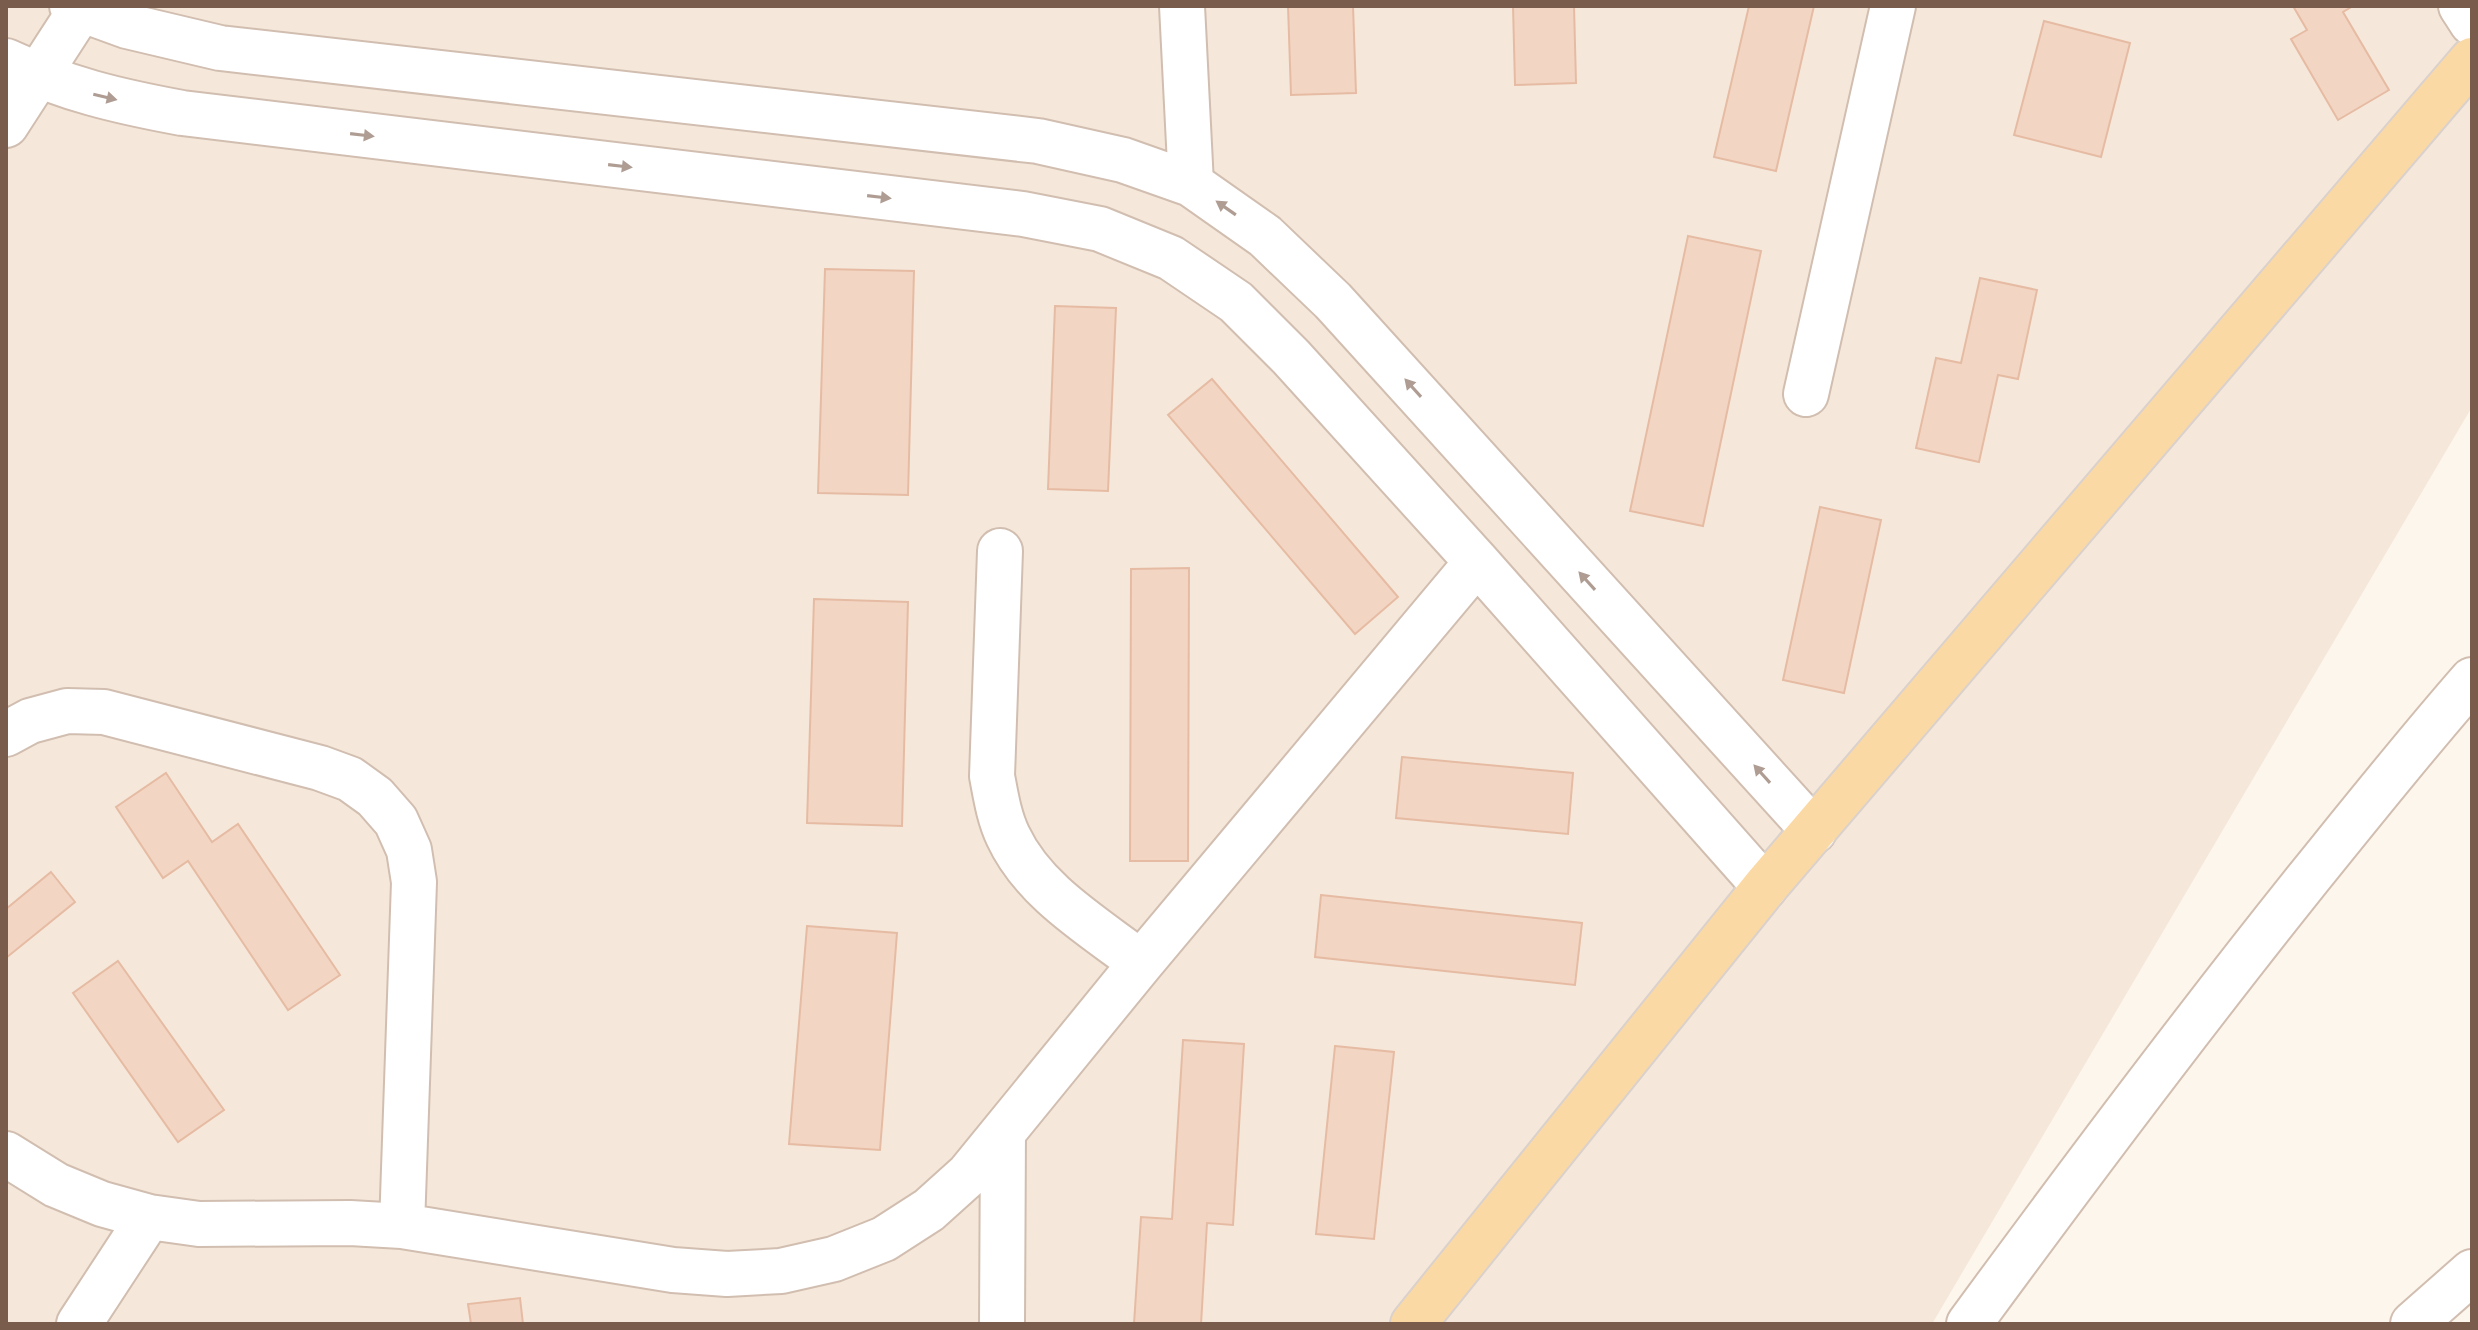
<svg xmlns="http://www.w3.org/2000/svg" width="2478" height="1330" font-family="Mulish,sans-serif">
  <style>
    .residential { fill: #f5e8da }
    .building { fill: #f3d5c3; stroke: #e6bba3; stroke-width: 2 }
    .lines { fill: none; stroke-linecap: round; stroke-linejoin: round }
    .minor-casing { stroke: #d1beb0; stroke-width: 48 }
    .major-casing { stroke: #dad1cd; stroke-width: 48 }
    .minor { stroke: #fff; stroke-width: 44 }
    .major { stroke: #fbd9a5; stroke-width: 44 }
    .oneway { fill: #af9d94 }
  </style>
  <rect width="100%" height="100%" fill="#fdf6ec"/>
  <path class="residential" d="M6,6H2472V407L1932,1324H6Z"/>
  <path class="building" d="M1288,6H1353L1356,93L1291,95Z
    M1513,6H1574L1576,83L1515,85Z
    M1749,6H1814L1776,171L1714,157Z
    M2293,6H2353L2343,12L2389,90L2338,120L2291,39L2307,30Z
    M2044,21L2130,43L2101,157L2014,135Z
    M1688,236L1761,251L1703,526L1630,511Z
    M825,269L914,271L908,495L818,493Z
    M1980,278L2037,290L2018,379L1998,375L1979,462L1916,448L1936,358L1961,363Z
    M1055,306L1116,308L1108,491L1048,489Z
    M1212,379L1398,597L1355,634L1168,415Z
    M1820,507L1881,520L1844,693L1783,680Z
    M1189,568L1188,861H1130L1131,569Z
    M814,599L908,602L902,826L807,823Z
    M1402,757L1573,773L1568,834L1396,818Z
    M166,773L212,842L238,824L340,975L288,1010L188,861L163,878L116,807Z
    M51,872L75,902L6,958V909Z
    M1321,895L1582,923L1575,985L1315,957Z
    M807,926L897,933L880,1150L789,1144Z
    M118,961L224,1110L178,1142L73,993Z
    M1183,1040L1244,1044L1233,1225L1207,1223L1201,1324H1134L1141,1217L1172,1219Z
    M1335,1046L1394,1052L1374,1239L1316,1234Z
    M520,1298L523,1324H471L468,1304Z"/>
  <g class="lines">
    <g class="minor-casing">
      <path id="minor" d="M72,6L127,26L220,48L1038,141L1123,160L1191,184L1265,236L1333,301L1814,831
        M1182,6L1191,184
        M2461,6L2472,23
        M6,61C66,89 117,101 182,113L1023,214L1100,229L1171,258L1236,302L1291,357L1477,562L1765,887
        M6,125L83,6
        M1806,394L1893,6
        M1000,551L992,776C996,797 999,817 1008,836C1034,892 1093,926 1141,963
        M6,734L30,721L67,711L104,712L320,768L350,779L375,797L396,821L409,850L414,882L402,1226
        M6,1154L56,1185L102,1204L149,1217L199,1224L350,1223L402,1226L673,1270L727,1274L781,1271L834,1259L884,1239L929,1210L969,1174L1141,963L1477,562
        M79,1324L149,1217
        M1002,1324L1003,1133
        M1969,1324C2079,1174 2190,1026 2306,881C2361,813 2415,745 2472,680
        M2413,1324L2472,1272"/>
    </g>
    <g class="major-casing">
      <path id="major" d="M1413,1324L1765,887L2472,60"/>
    </g>
    <use href="#minor" class="minor"/>
    <use href="#major" class="major"/>
  </g>
  <defs><path id="oneway-solid" d="M-6-.8H1V-3.2L6.5 0L1 3.2V.8H-6Z" transform="scale(2)"/></defs>
  <g class="oneway">
    <use href="#oneway-solid" transform="translate(105 97) rotate(13)"/>
    <use href="#oneway-solid" transform="translate(362 135) rotate(7)"/>
    <use href="#oneway-solid" transform="translate(620 166) rotate(7)"/>
    <use href="#oneway-solid" transform="translate(879 197) rotate(7)"/>
    <use href="#oneway-solid" transform="translate(1226 208) rotate(-145)"/>
    <use href="#oneway-solid" transform="translate(1413 388) rotate(-132)"/>
    <use href="#oneway-solid" transform="translate(1587 581) rotate(-132)"/>
    <use href="#oneway-solid" transform="translate(1762 774) rotate(-132)"/>
  </g>
  <rect width="2478" height="1330" fill="none" stroke="#7a5c4d" stroke-width="16"/>
</svg>
